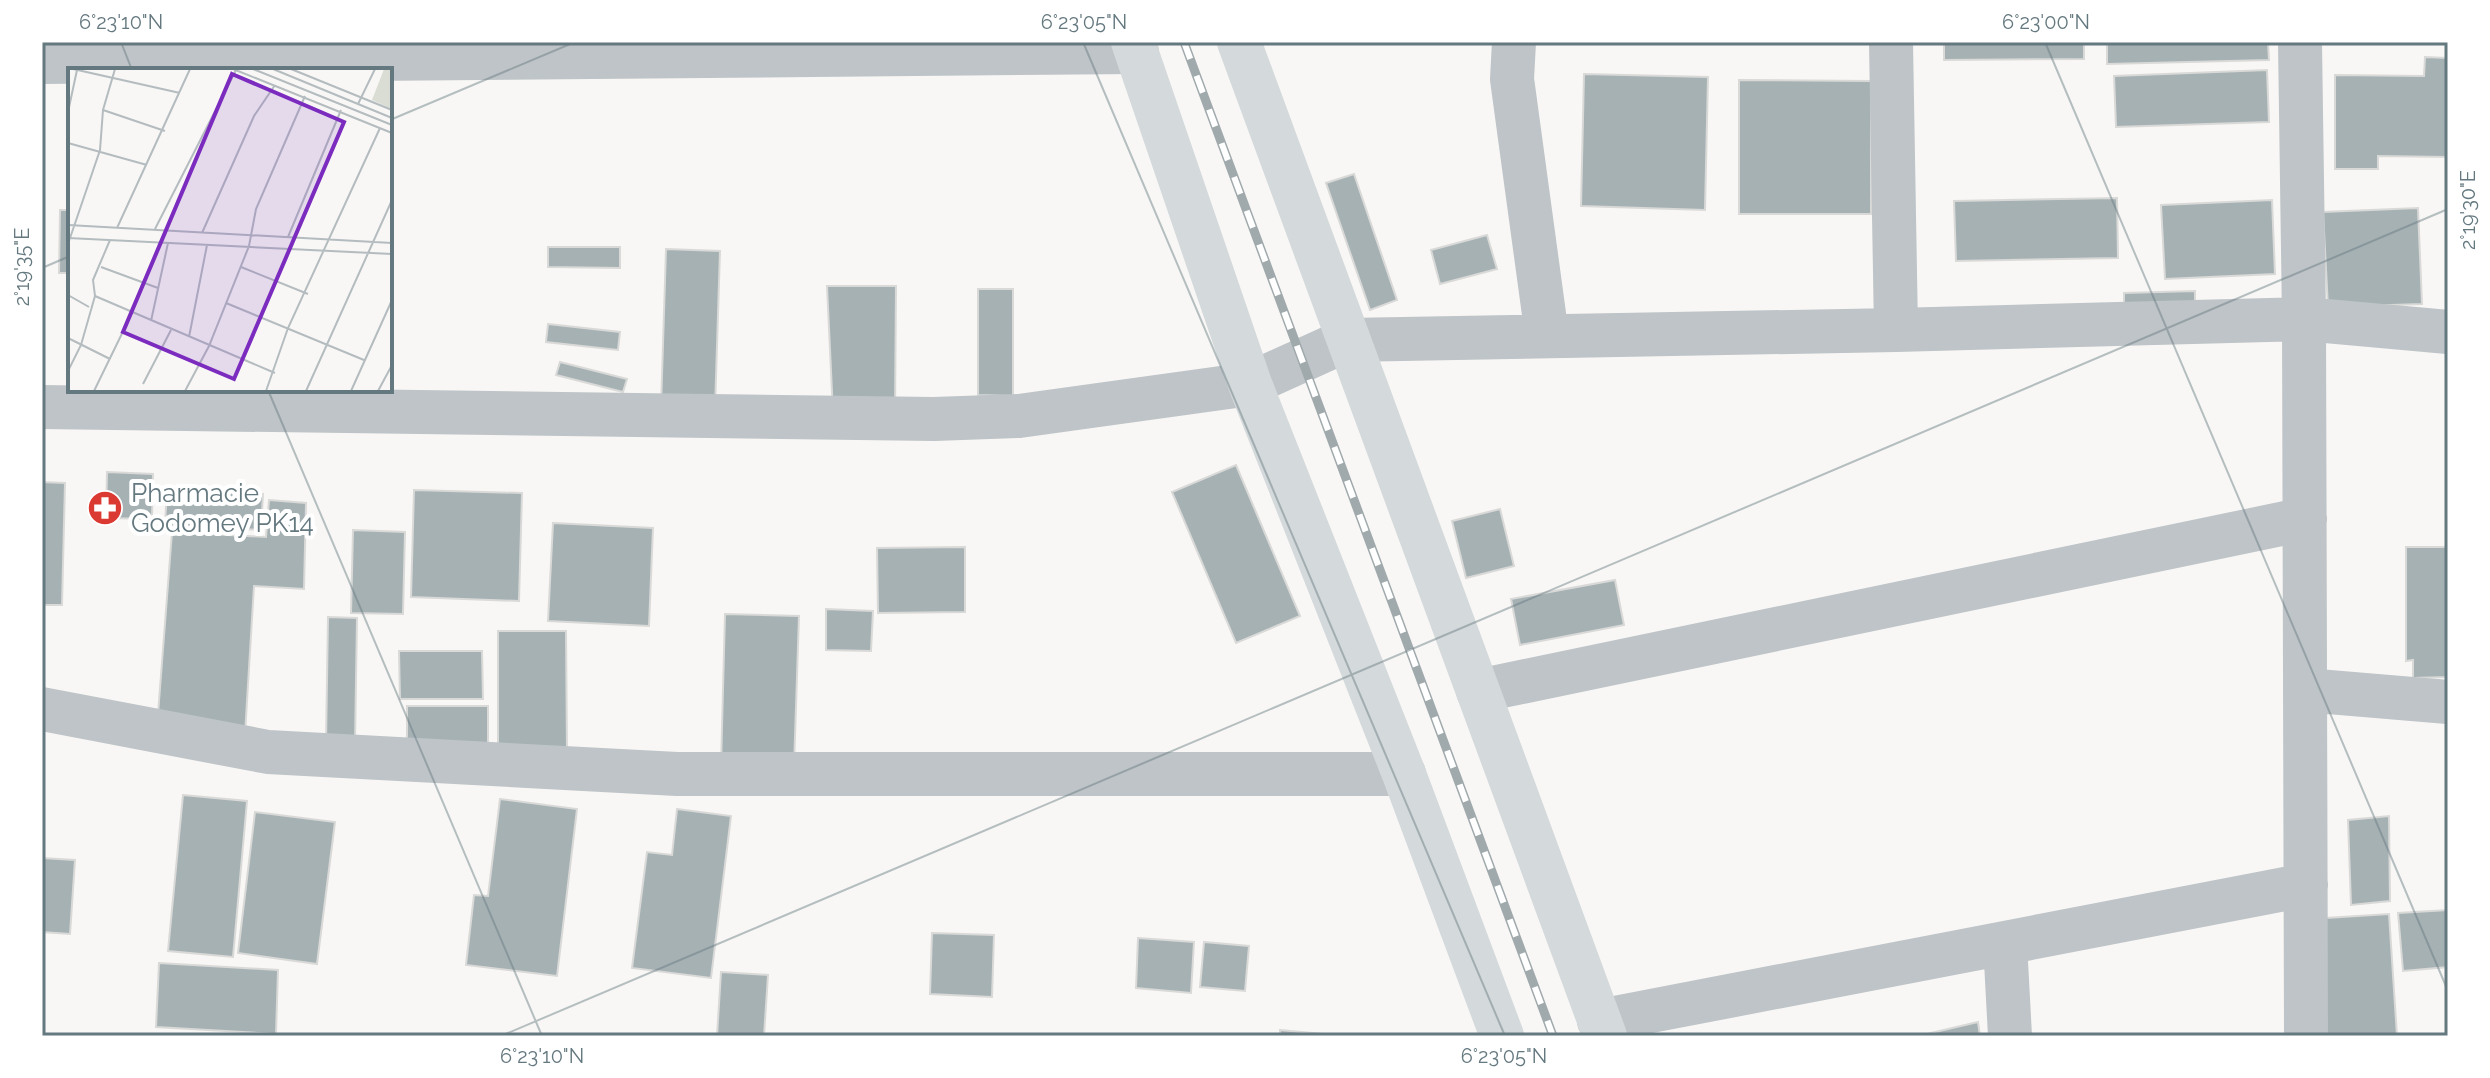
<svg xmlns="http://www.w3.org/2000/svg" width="2490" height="1078" font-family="Raleway,sans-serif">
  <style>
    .building { fill: #a6b1b4; stroke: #d9d9d8; stroke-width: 2 }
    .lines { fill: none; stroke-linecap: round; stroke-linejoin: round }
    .minor { stroke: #bec4c7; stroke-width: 44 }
    .major { stroke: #d4d9db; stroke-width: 44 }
    .rail-casing { stroke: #a0a9ac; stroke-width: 9 }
    .rail { stroke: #fff; stroke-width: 6; stroke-dasharray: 18; stroke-linecap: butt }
    .ticks { fill: none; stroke: #64787f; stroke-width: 2; stroke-opacity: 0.45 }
    .labels { text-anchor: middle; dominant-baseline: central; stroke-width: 8; stroke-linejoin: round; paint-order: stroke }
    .poi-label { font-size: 26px; fill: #64787f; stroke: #fff; text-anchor: start }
    .inset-road { fill: none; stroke: #b4bcbf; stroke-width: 2 }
    .view { fill: #7b2cbf; fill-opacity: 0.15; stroke: #7b2cbf; stroke-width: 4 }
    .inset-edge { fill: none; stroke: #64787f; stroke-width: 4 }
    .neatline { fill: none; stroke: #64787f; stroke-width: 3 }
    .ticks-label { font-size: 20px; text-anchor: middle; fill: #64787f }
  </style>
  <rect width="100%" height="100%" fill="#f8f7f5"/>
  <path class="building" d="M1944,42H2084V59L1944,60Z
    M2107,42H2268L2269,60L2107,64Z
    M2425,57L2448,58V157L2378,156V169H2335V75L2424,76Z
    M2267,70L2269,122L2116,127L2114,76Z
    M1584,74L1708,77L1705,210L1581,206Z
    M1739,80L1871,81V214H1739Z
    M1354,174L1397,300L1370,310L1326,183Z
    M2117,198L2118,258L1956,261L1954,201Z
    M2272,200L2275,274L2165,279L2161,205Z
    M2418,208L2422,304L2328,307L2323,212Z
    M60,210H70V283V273H59Z
    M1487,235L1497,269L1440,284L1431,250Z
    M548,247H620V268L548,267Z
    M666,249L720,251L715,409L661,407Z
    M827,286H896L895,413H833Z
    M978,289H1013V396L978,395Z
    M2195,291V319L2124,321V293Z
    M548,324L620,332L618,350L546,342Z
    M560,362L627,379L623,392L556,375Z
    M1236,465L1300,616L1236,643L1172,492Z
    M107,472L153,474L152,519L106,518Z
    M42,482L65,483L62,605H42Z
    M167,488L263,494L261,530L165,525Z
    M414,490L522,493L519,601L411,597Z
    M269,500L306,503L304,589L254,586L245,734L157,727L172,532L266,537Z
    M1500,509L1514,566L1466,578L1452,521Z
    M553,523L653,528L649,626L548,621Z
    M353,530L405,532L403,614L351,613Z
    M965,547V612L878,613L877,548Z
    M2406,547H2448V677L2413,678V660L2406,661Z
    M1615,580L1624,625L1520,645L1511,599Z
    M826,609L873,611L871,651L826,650Z
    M725,614L799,616L794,767L721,765Z
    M328,617L357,618L355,743H326Z
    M498,631H566L567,752H498Z
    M399,651H482L483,699H400Z
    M407,706H488V756H407Z
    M183,795L247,801L233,957L168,951Z
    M500,799L577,809L557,976L466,965L474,895L488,896Z
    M677,809L731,816L711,978L632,968L647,852L672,855Z
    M255,812L335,822L317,964L238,953Z
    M2389,816L2390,901L2351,905L2348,820Z
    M42,858L75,860L70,934L42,932Z
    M2448,910V967L2403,971L2398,913Z
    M2389,914L2397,1036H2318L2310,919Z
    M932,933L994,935L992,997L930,994Z
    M1138,938L1194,942L1191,993L1136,988Z
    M1204,942L1249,946L1245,991L1200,987Z
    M159,963L278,970L276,1034L156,1027Z
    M721,972L768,975L764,1036H717Z
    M1978,1022L1980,1036H1918Z
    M1280,1030L1333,1035V1036H1280Z"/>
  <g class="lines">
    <path class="minor" d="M1514,42L1512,79L1547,336
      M1891,42L1896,330
      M2300,42L2304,319L2306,1036
      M42,62L1137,52
      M42,407L934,419L1019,416L1250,384L1347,340L1896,330L2304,319L2448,332
      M2305,690L2448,702
      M1478,691L2305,519
      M42,709L268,752L677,774H1404
      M2005,943L2010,1036
      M1599,1021L2306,885"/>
    <path class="major" d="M1133,42L1250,384L1404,774L1502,1036
      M1239,42L1605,1036"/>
    <g class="rail-casing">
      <path id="rail" d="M1184,42L1553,1036"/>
    </g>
    <use href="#rail" class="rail"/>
  </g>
  <path class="ticks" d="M121,42L132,70M1083,42L1505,1036M2045,42L2448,991M390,120L575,42M42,268L70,256M268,390L542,1036M501,1036L2448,209"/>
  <defs>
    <g id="pharmacy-disc" transform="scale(1.8)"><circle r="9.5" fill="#db3a32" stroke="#fff"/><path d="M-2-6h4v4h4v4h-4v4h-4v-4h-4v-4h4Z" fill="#fff"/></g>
  </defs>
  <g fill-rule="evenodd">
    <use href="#pharmacy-disc" x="105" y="508"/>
  </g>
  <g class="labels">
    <g class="poi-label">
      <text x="131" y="493">Pharmacie<tspan x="131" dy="30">Godomey PK14</tspan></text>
    </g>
  </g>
  <g transform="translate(68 68)">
    <rect width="324" height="324" fill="#f8f7f5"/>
    <path d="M316,1H324V41L304,32Z" fill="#d9ddd4"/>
    <path class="inset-road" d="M5,1L112,25M165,1L324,65M185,1L324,57M205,1L324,50M223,1L324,42M290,36L307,1M35,42L97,63M0,44L9,2M0,75L79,97M0,157L324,175M49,160L122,1M87,161L168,2M134,165L186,48L207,17M220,169L273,42M0,170L324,186M0,176L32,82L35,42L47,1M33,199L90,220M173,199L240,226M0,227L21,239M27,228L207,305M158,235L296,292M83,253L100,175M121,269L139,177M0,270L42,291M0,303L13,277L27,228L25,212L42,172M75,316L103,262M26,323L64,245M117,323L141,278L181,178L188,141L237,28M198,323L220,260L312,60M238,323L324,132M283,323L324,232M310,323L324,297"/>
    <path class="view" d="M164,6L276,54L166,311L55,264Z"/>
    <rect width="324" height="324" class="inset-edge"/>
  </g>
  <rect width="2490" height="1078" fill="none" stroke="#ffffff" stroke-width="88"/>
  <rect x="44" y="44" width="2402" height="990" class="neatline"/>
  <g class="ticks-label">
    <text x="121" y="29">6°23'10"N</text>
    <text x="1084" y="29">6°23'05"N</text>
    <text x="2046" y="29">6°23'00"N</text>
    <text transform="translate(2468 210) rotate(-90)" y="7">2°19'30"E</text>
    <text transform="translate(22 267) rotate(-90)" y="7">2°19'35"E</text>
    <text x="542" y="1063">6°23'10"N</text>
    <text x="1504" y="1063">6°23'05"N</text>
  </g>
</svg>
